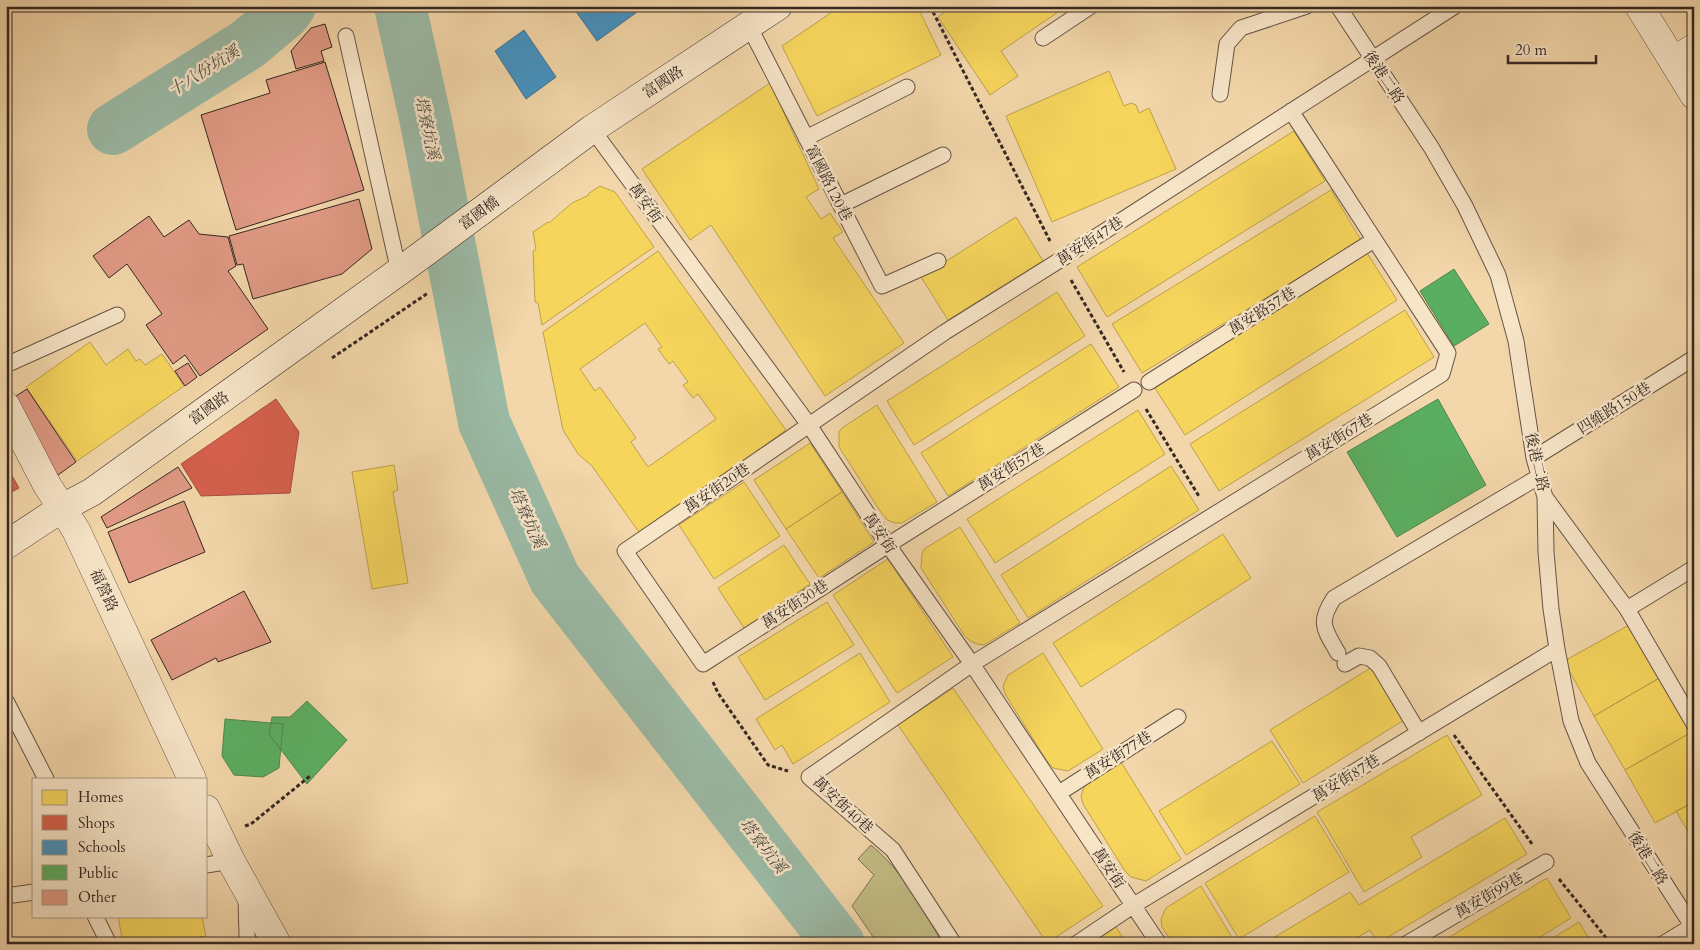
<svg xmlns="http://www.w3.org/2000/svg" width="1700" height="950" font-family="Cardo,'Noto Serif TC',serif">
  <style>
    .green { fill: #c3bc84; stroke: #7c7254 }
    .homes { fill: #f6d55c; stroke: #bca14b; fill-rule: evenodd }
    .shops { fill: #d6604d; stroke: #a64f40 }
    .schools { fill: #4393c3; stroke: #3f7393 }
    .public { fill: #5aae61; stroke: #4f864e }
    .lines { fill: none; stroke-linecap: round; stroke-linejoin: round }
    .river { stroke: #9bbaa6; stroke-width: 52 }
    .building { fill: #e19a85; stroke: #362823 }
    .lane-casing { stroke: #655445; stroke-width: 17 }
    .street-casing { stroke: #655445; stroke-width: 29 }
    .secondary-casing { stroke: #362823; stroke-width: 29 }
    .path { stroke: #362823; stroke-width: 3; stroke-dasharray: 4 2.5; stroke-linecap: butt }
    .lane { stroke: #f7e5c8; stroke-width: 15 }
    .street { stroke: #f7e5c8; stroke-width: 28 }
    .secondary { stroke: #f7e5c8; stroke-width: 28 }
    .labels { text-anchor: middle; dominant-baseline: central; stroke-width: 5; stroke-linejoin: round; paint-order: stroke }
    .street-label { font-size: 15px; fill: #362823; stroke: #f7e5c8 }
    .water-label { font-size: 16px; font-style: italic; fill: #4f4c44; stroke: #f7e5c8 }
  </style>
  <rect width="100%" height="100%" fill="#f3d7aa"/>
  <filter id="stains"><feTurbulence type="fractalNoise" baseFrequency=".004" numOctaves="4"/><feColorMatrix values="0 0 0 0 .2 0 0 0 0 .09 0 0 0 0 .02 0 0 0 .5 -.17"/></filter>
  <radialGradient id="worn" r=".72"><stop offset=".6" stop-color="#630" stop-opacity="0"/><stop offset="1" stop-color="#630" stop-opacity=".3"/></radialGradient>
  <path class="green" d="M871,845C903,871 922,908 943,944H878L852,906L874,875L858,859Z"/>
  <path class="homes" d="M841,6H917L941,55L817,116L782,46Z
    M954,6H1067L1001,51L1018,76L990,95L938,17Z
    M1109,71L1124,106L1131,103L1136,105L1139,113L1149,108L1176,169L1052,222L1006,116Z
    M770,83L819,189L806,197L821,219L830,213L843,232L833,238L904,343L825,396L711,225L690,240L642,169Z
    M1294,131L1325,181L1107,317L1077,267Z
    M600,186L615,192L654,247L542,325L538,303L535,302L533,251L536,249L533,232L548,222L549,223L572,203L589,195L588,194Z
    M1331,190L1361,240L1142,373L1112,324Z
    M1016,217L1043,261L948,320L921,277Z
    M658,251L786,430L641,535L592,466L578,454L563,430L543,332ZM645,323L662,347L658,349L669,364L673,361L688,382L683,385L693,398L698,394L716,419L648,467L631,442L636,438L600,387L595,391L580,369Z
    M1367,253L1397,300L1185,435L1155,388Z
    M1057,292L1085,336L914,445L887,401Z
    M1405,310L1434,357L1219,491L1190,444Z
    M90,342L106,365L128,349L136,361L140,359L145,365L162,354L184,386L77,461L26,387Z
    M1091,344L1119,387L948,496L921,453Z
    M877,405L937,502L902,523H895L887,520L882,514L839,447V432L842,428Z
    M1138,410L1165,454L995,563L967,519Z
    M810,443L842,492L786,529L754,480Z
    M394,465L398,490L393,492L408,583L372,589L352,472Z
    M1171,466L1199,510L1028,618L1001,575Z
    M744,482L780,536L714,579L679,525Z
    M842,492L874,542L819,578L786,529Z
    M960,527L1020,623L984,645L977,644L970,641L964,635L921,568L922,554L924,549Z
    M1223,534L1251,578L1081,687L1053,643Z
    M784,545L810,584L744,628L718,588Z
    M888,559L953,657L897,693L833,595Z
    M827,602L854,645L765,700L738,657Z
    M1631,624L1661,677L1594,716L1564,661Z
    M860,653L890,702L793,764L782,745L775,750L756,719Z
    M1043,653L1103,749L1068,771L1053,768L1047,761L1005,694L1003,686L1008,675Z
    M1372,667L1404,720L1303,783L1270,730Z
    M1661,677L1692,732L1625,770L1594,716Z
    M953,688L1103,906L1047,943L898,725Z
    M1692,732L1694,735V802L1655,823L1625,770Z
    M1447,735L1482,795L1411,837L1422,857L1364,892L1317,812Z
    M1272,741L1300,784L1186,855L1159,811Z
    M1121,762L1181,859L1146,881L1131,877L1125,871L1083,804L1081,796L1085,785Z
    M1694,802V842L1676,811Z
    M1315,816L1349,872L1239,939L1205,883Z
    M1505,818L1527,854L1378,943L1370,930L1347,944H1263L1350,892L1359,905Z
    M1547,878L1571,918L1529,944H1438Z
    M1201,886L1236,944H1173L1162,927L1161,919L1166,908Z
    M118,916H202L206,936L164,944H123Z
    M1579,922L1592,944H1543Z
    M1116,927L1127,944H1090Z"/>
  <path class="shops" d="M276,399L299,432L290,493L201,496L181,464Z
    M6,465L19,488L6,495Z"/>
  <path class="schools" d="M572,6H634L637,12L597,41Z
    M524,30L556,77L526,99L495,51Z"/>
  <path class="public" d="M1454,269L1489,324L1454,346L1420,291Z
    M1438,399L1486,485L1397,537L1347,452Z
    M307,701L347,740L307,784L269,734L272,717H290Z
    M225,719L283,724L279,768L263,777L234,775L222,756Z"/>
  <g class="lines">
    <path class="river" d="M400,6L426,122L484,422L555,579L839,944
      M113,129L248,44L285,13L290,6"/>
  </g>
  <path class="building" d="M325,24L332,47L321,51L324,61L296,69L291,51L311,28Z
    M325,62L364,190L236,230L201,115L270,93L266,80Z
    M359,199L372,249L342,274L253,299L243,264L237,265L229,236Z
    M149,216L164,237L189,220L199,234L228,237L236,266L228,271L268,329L200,376L185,355L173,364L146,325L162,314L127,264L109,278L93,256Z
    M188,363L197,377L185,386L175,371Z
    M27,389L76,462L58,475L48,461L16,396Z
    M178,467L192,488L107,528L101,517Z
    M184,501L205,552L129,583L108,532Z
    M244,591L271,642L218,662L216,658L172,680L151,640Z"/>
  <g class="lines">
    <g class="lane-casing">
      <path id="lane" d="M1338,6L1431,147L1465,206L1498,275L1516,341L1534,458L1545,497L1546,552L1551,609L1557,649L1571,721L1588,763L1694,929
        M749,26L882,286L938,261
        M346,36L399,272
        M1043,38L1091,6
        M1220,94L1227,44L1241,28L1307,6
        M592,129L809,425L888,545L972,664L1159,944
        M806,138L907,87
        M841,205L943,155
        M6,365L117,315
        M1149,382L1374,240
        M1134,390L888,545L703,664L625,551L945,332L1060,260L1455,6
        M1534,458L1694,358
        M1545,497L1627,609L1694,724
        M1627,609L1694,568
        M1338,653C1325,630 1317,623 1334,598L1540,476
        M1345,664L1359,656L1370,658L1379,666L1419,733
        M6,701L46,779
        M1059,793L1178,717
        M206,865L231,861
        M6,896L34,892
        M246,898L247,935L249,944
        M95,916L109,944
        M954,944L893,850L809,777L972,664L1442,374L1448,353L1291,111
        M1076,944L1134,905L1557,649
        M1406,944L1546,862
        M1663,944L1694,925"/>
    </g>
    <g class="street-casing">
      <path id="street" d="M1639,6L1694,95
        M1673,61L1694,48
        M6,406L47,485L76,530L192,779
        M206,809L231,861L277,944"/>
    </g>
    <g class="secondary-casing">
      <path id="secondary" d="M6,545L62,508L92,492L408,265L592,129L778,6"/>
    </g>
    <path class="path" d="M930,6L1050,241
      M1071,280L1124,372
      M332,358L428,293
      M1146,409L1200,498
      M713,682L718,693L768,765L788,771
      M1454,735L1532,844
      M245,826L251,824L310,776
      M1559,879L1611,944"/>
    <use href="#lane" class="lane"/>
    <use href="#street" class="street"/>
    <use href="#secondary" class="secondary"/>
  </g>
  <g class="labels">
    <g class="street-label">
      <text transform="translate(1384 77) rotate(56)">後港二路</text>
      <text transform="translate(663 82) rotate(-33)">富國路</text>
      <text transform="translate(829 183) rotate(63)">富國路120巷</text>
      <text transform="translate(646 203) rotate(54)">萬安街</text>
      <text transform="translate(479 213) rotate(-36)">富國橋</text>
      <text transform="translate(1090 241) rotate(-33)">萬安街47巷</text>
      <text transform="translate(1262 311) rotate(-32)">萬安路57巷</text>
      <text transform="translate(209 408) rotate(-36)">富國路</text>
      <text transform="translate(1614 408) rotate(-32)">四維路150巷</text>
      <text transform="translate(1339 437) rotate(-31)">萬安街67巷</text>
      <text transform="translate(1537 462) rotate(77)">後港二路</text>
      <text transform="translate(1011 467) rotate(-32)">萬安街57巷</text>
      <text transform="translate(717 488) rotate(-34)">萬安街20巷</text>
      <text transform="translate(880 533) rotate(56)">萬安街</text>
      <text transform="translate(104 590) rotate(65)">福營路</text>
      <text transform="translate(795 604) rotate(-33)">萬安街30巷</text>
      <text transform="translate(1118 755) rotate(-32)">萬安街77巷</text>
      <text transform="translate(1346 778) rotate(-31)">萬安街87巷</text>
      <text transform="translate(843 805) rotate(43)">萬安街40巷</text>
      <text transform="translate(1648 858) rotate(58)">後港二路</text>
      <text transform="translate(1109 868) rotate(56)">萬安街</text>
      <text transform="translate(1489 895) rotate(-30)">萬安街99巷</text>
    </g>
    <g class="water-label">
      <text transform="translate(204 71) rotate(-32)">十八份坑溪</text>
      <text transform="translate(427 128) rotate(78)">塔寮坑溪</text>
      <text transform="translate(527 518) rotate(66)">塔寮坑溪</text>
      <text transform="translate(763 846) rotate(52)">塔寮坑溪</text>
    </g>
  </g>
  <rect width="1700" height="950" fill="none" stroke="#f3d7aa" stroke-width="25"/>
  <rect x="8" y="8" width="1685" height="935" fill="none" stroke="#362823" stroke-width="2.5"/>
  <rect x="12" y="12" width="1675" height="925" fill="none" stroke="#362823"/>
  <rect x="32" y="778" width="175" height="140" fill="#f7e5c8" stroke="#aa9986"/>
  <rect x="42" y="790" width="25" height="15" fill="#f6d55c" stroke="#aa9986"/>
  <text x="78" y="802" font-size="15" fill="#362823">Homes</text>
  <rect x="42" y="815" width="25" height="15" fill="#d6604d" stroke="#aa9986"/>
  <text x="78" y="828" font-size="15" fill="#362823">Shops</text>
  <rect x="42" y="840" width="25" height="15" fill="#4393c3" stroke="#aa9986"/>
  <text x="78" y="852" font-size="15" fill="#362823">Schools</text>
  <rect x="42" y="865" width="25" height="15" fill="#5aae61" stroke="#aa9986"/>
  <text x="78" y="878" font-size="15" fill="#362823">Public</text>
  <rect x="42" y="890" width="25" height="15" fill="#e19a85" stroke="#aa9986"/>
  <text x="78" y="902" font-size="15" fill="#362823">Other</text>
  <path d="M1508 55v8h88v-8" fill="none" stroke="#362823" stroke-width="2.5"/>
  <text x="1515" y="55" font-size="15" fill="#362823" stroke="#f7e5c8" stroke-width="4" paint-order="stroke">20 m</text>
  <rect width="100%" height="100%" filter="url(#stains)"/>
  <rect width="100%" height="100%" fill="url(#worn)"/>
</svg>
